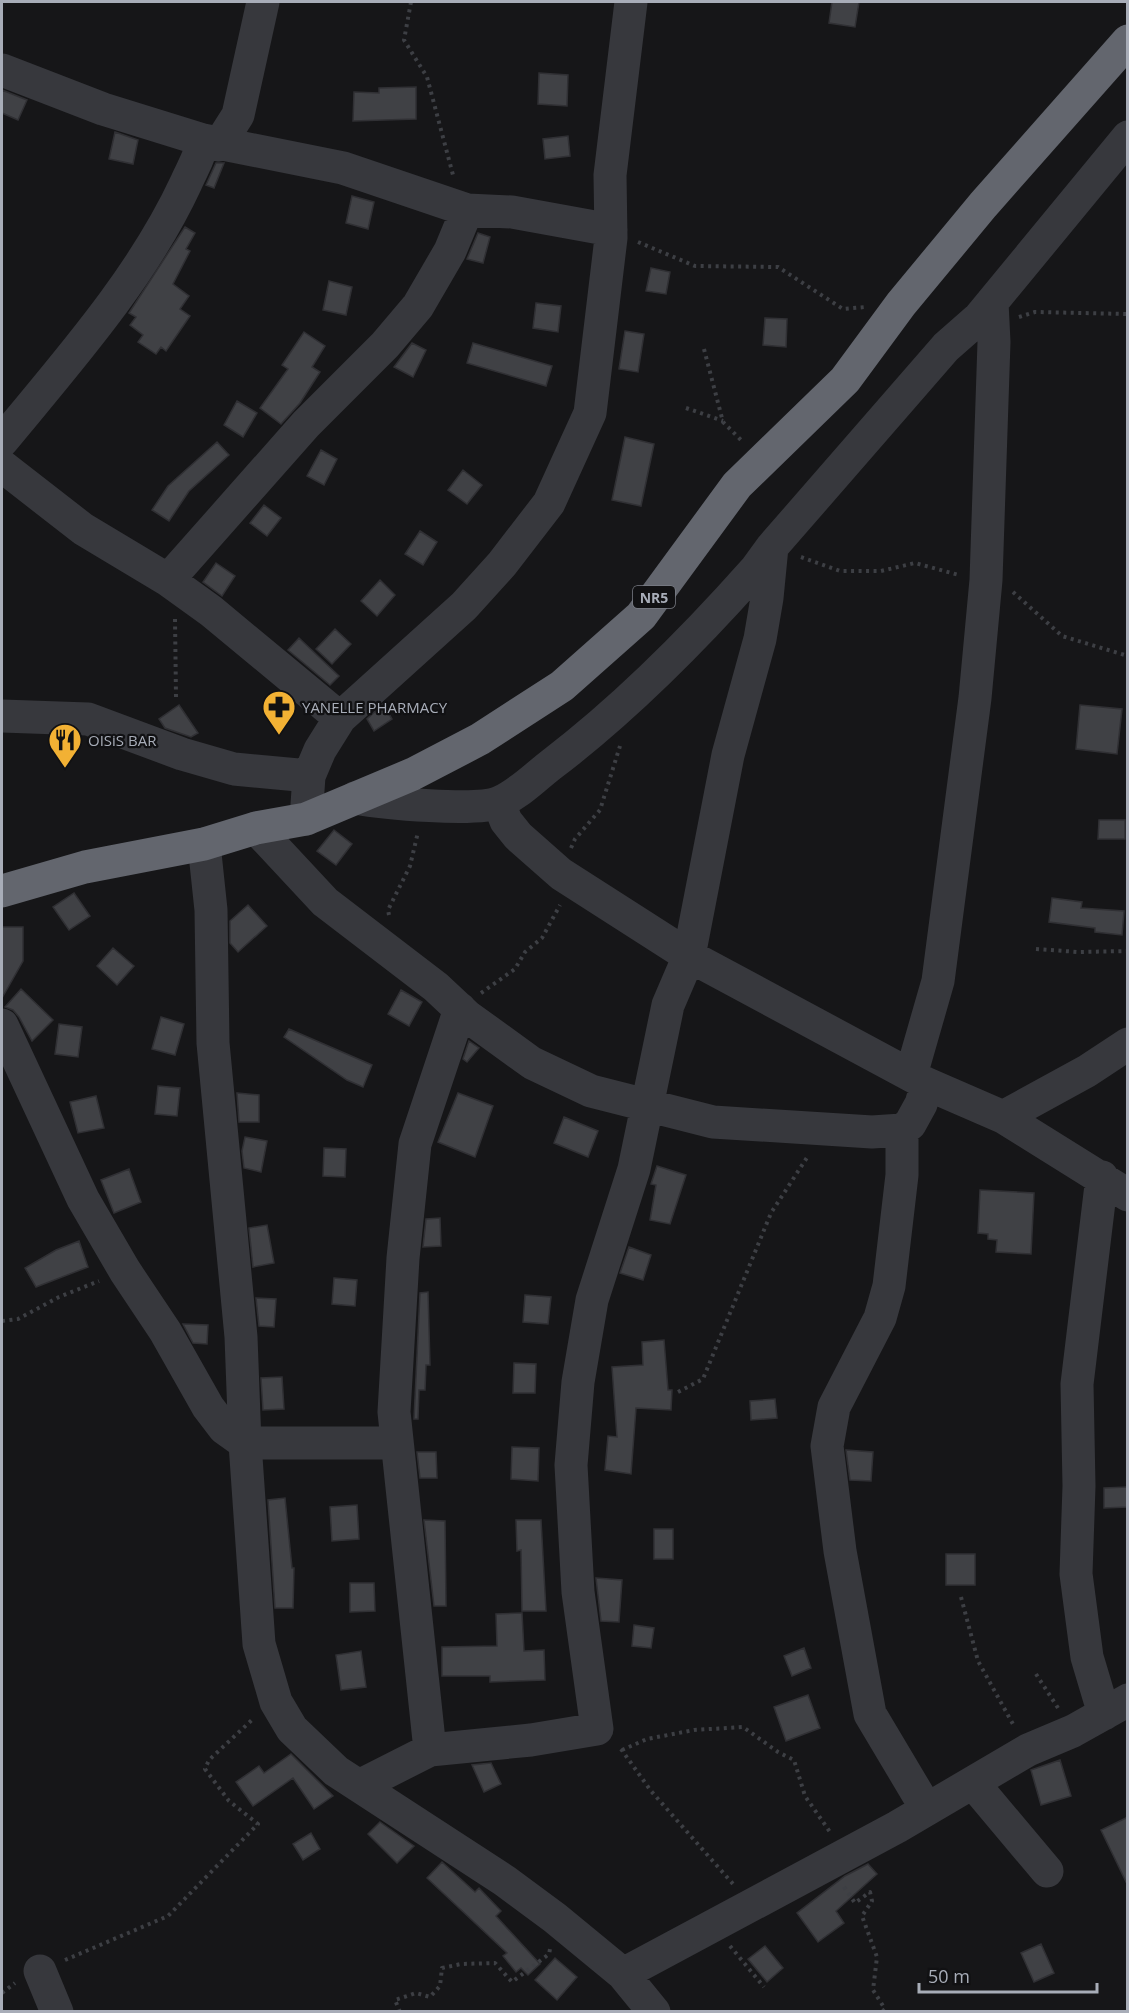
<svg xmlns="http://www.w3.org/2000/svg" width="1129" height="2013" font-family="'Open Sans',sans-serif">
  <style>
    .building { fill: #404145; stroke: #303034; stroke-width: 1.5 }
    .lines { fill: none; stroke-linecap: round; stroke-linejoin: round }
    .path { stroke: #3d3f44; stroke-width: 4; stroke-dasharray: 3 4.5; stroke-linecap: butt }
    .minor { stroke: #37383d; stroke-width: 33 }
    .highway { stroke: #63666e; stroke-width: 33 }
    .labels { text-anchor: middle; dominant-baseline: central; stroke-width: 4.5; stroke-linejoin: round; paint-order: stroke }
    .shield { fill: #111113; stroke: #7b7e86; stroke-width: 1.5 }
    .shield-label { font-size: 14px; font-weight: bold; fill: #a8adb8 }
    .poi-label { font-size: 15px; fill: #a8adb8; stroke: #111113; text-anchor: start }
  </style>
  <rect width="100%" height="100%" fill="#161618"/>
  <path class="building" d="M832,2H859L855,27L829,23Z
    M539,73L568,75L567,106L538,104Z
    M416,87V119L353,121L354,92L379,93V88Z
    M2,90L27,100L18,120L2,113Z
    M115,132L138,140L133,164L109,159Z
    M568,136L570,156L545,159L543,139Z
    M216,163H224L214,188L206,185Z
    M352,196L374,202L368,229L346,223Z
    M185,227L195,233L186,249L190,251L173,284L189,296L180,309L190,316L166,351L161,347L156,354L138,342L143,335L130,325L136,317L129,313Z
    M478,233L490,237L483,263L467,259Z
    M651,268L670,272L666,294L646,291Z
    M329,281L352,287L346,315L323,310Z
    M536,303L561,306L558,332L533,328Z
    M765,318L787,319L786,347L763,345Z
    M625,331L644,334L638,372L619,369Z
    M304,332L325,346L312,367L320,372L300,403L281,424L260,408L288,369L282,365Z
    M412,343L426,350L413,377L394,367Z
    M473,343L552,366L546,386L467,363Z
    M237,401L257,413L243,437L224,425Z
    M625,437L654,444L641,506L612,500Z
    M217,442L229,455L189,491L169,521L152,510L168,486Z
    M321,450L337,459L324,485L307,476Z
    M463,470L482,485L467,504L448,490Z
    M264,505L281,518L267,536L250,523Z
    M420,531L437,542L423,565L405,554Z
    M216,563L235,576L222,596L203,582Z
    M380,580L395,595L377,616L361,601Z
    M335,629L351,644L332,664L316,649Z
    M299,638L339,676L330,685L288,650Z
    M383,704L392,719L374,731L367,719Z
    M179,705L198,733L191,737L165,728L159,719Z
    M1080,705L1122,709L1117,754L1076,749Z
    M1099,820H1125V839H1098Z
    M334,830L352,844L336,865L317,851Z
    M74,893L90,916L69,930L53,907Z
    M1052,898L1082,902L1081,908L1124,911L1122,935L1095,932V928L1049,922Z
    M248,905L267,926L238,952L230,943V921Z
    M2,927H23V961L2,998Z
    M113,948L134,966L117,985L97,966Z
    M21,989L53,1020L32,1041L19,1017L13,1010L5,1007Z
    M401,990L422,1002L409,1026L388,1014Z
    M161,1017L184,1024L175,1055L152,1049Z
    M59,1024L82,1027L78,1057L55,1054Z
    M289,1029L372,1065L363,1087L347,1080L284,1037Z
    M469,1041L479,1048L467,1062L463,1059Z
    M158,1086L180,1088L177,1116L155,1114Z
    M237,1093L259,1095V1122H239Z
    M458,1093L493,1106L475,1157L438,1142Z
    M96,1096L104,1128L78,1133L70,1102Z
    M564,1117L598,1131L588,1157L554,1143Z
    M245,1137L267,1141L261,1172L244,1168L242,1151Z
    M324,1148L346,1149L345,1177L323,1176Z
    M657,1166L686,1175L670,1224L650,1220L656,1185L651,1184Z
    M129,1169L141,1202L114,1213L101,1180Z
    M980,1190L1034,1193L1031,1254L996,1252L997,1240L988,1239V1234L978,1233Z
    M440,1218L441,1246L423,1247L426,1219Z
    M267,1225L274,1263L253,1267L249,1228Z
    M79,1241L88,1267L36,1287L25,1268L56,1250Z
    M629,1247L651,1255L643,1280L620,1273Z
    M334,1278L357,1280L355,1306L332,1304Z
    M428,1292L430,1365H426L425,1390H419L418,1419H414L420,1293Z
    M525,1295L551,1297L548,1324L523,1322Z
    M256,1298L276,1299L274,1327L259,1326Z
    M183,1324L208,1325L207,1344L193,1343Z
    M664,1340L668,1390H672L671,1410L636,1408L631,1474L605,1470L608,1436L617,1437L612,1367L643,1365L642,1342Z
    M514,1363L536,1364L535,1393H513Z
    M282,1377L284,1409L263,1410L261,1378Z
    M775,1399L777,1418L751,1420L750,1401Z
    M512,1447L539,1448L538,1481L511,1479Z
    M846,1450L873,1452L871,1481L850,1480Z
    M417,1452H436L437,1478H420Z
    M1128,1487V1507L1104,1508V1488Z
    M285,1498L292,1568H294L293,1608H275L268,1500Z
    M357,1505L359,1539L332,1541L330,1507Z
    M424,1520L445,1521L446,1606H434Z
    M516,1520H541L546,1611H522L521,1550L517,1551Z
    M654,1529H673V1559H654Z
    M946,1554H975V1585H946Z
    M596,1578L622,1580L619,1622L601,1621Z
    M350,1583H374L375,1611L350,1612Z
    M522,1613L524,1651L544,1650L545,1680L490,1682V1676H442V1647L497,1646L496,1614Z
    M634,1625L654,1628L651,1648L632,1646Z
    M804,1648L811,1668L792,1676L784,1656Z
    M361,1651L366,1687L341,1690L336,1655Z
    M808,1695L820,1728L786,1741L774,1707Z
    M291,1754L333,1796L314,1809L293,1778L253,1806L236,1782L259,1766L264,1773Z
    M1060,1760L1071,1796L1041,1805L1031,1770Z
    M491,1763L501,1784L484,1792L472,1765Z
    M1128,1817V1886L1101,1830Z
    M380,1822L414,1846L397,1863L368,1834Z
    M311,1833L320,1849L303,1860L293,1844Z
    M442,1862L475,1892L479,1888L501,1911L496,1916L540,1964L528,1975L521,1968L516,1972L503,1956L507,1953L427,1878Z
    M868,1864L877,1874L836,1911L844,1923L818,1942L797,1913L845,1876Z
    M1041,1944L1054,1973L1034,1982L1021,1953Z
    M765,1946L783,1968L767,1982L748,1959Z
    M555,1958L577,1977L557,2000L535,1980Z"/>
  <g class="lines">
    <path class="path" d="M411,2L404,40L427,77L453,175
      M638,242L695,266L778,267L843,309L865,307
      M1019,317L1035,312L1128,314
      M704,349L723,422L743,442
      M686,408L723,421
      M801,557L840,571H881L915,563L959,575
      M1013,592L1062,636L1128,656
      M175,619L176,697
      M571,848L575,839L600,810L620,746
      M389,915L388,910L410,866L418,832
      M1036,949L1078,952L1128,951
      M481,993L515,969L525,952L542,938L560,905
      M2,1321L18,1319L59,1297L99,1281
      M678,1392L703,1379L771,1213L808,1156
      M961,1597L978,1661L1014,1726
      M1036,1674L1058,1708
      M621,1749L651,1791L733,1884
      M622,1750L647,1739L694,1730L743,1727L778,1752L794,1760L805,1796L830,1832
      M844,1887L855,1903L870,1892L872,1901L862,1916L877,1957L873,1990L885,2009L882,2012
      M730,1946L764,1987
      M65,1960L168,1916L258,1824L229,1801L205,1769L209,1760L254,1718
      M2,1993L15,1983
      M400,2012L395,2000L416,1993L430,1997L440,1986L442,1968L461,1964L495,1963L512,1982L549,1954L550,1949"/>
    <path class="minor" d="M2,70L103,109L203,140C201,155 192,169 186,183C142,278 68,361 2,441
      M203,140L343,168L467,210L512,212L611,230
      M219,145L238,115L263,2
      M2,466L83,529L168,580L211,611L340,718
      M168,580L306,424L385,345L418,306L450,251L467,210
      M2,716L88,719L182,754L234,769L309,776
      M355,798C382,803 478,812 500,802C520,793 535,777 552,764C627,707 693,640 756,569L772,547L946,347L979,318L1128,137
      M499,803L506,821L518,836L561,874L689,956L927,1084L1003,1117L1128,1195
      M306,819L309,776L320,750L340,718L464,606L502,564L549,503L590,413L611,238L610,175L631,2
      M256,828L325,902L436,987L467,1016L532,1063L591,1091L713,1122L872,1132L902,1130L910,1124L921,1104L927,1084
      M204,844L211,910L213,1043L241,1337L245,1443L259,1644L276,1702L292,1729L336,1771L505,1881L555,1918L623,1974L654,2012
      M2,1025L83,1199L125,1271L165,1331L208,1407L224,1428L245,1443H395
      M911,1075L938,981L975,698L986,580L994,342L992,302
      M1003,1117L1087,1071L1128,1044
      M902,1130V1175L889,1286L880,1318L834,1407L827,1446L840,1551L870,1714L926,1808
      M1102,1177L1077,1384L1079,1486L1076,1574L1087,1657L1104,1714
      M430,1750L394,1412L403,1258L415,1144L460,1009
      M973,1783L1047,1871
      M359,1786L430,1750L531,1740L597,1729L578,1592L571,1465L578,1382L592,1300L634,1169L668,1005L689,956L728,755L760,639L767,598L772,547
      M40,1971L57,2012
      M623,1974L897,1827L1028,1750L1073,1731L1128,1700"/>
    <path class="highway" d="M2,891L85,867L204,844L256,828L306,819L413,774L480,739L562,686L641,616L737,485L845,380L901,304L983,205L1128,41"/>
  </g>
  <defs>
    <g id="pharmacy-pin" transform="scale(1.725)"><path d="M0 17L-7.5 6A9.5 9.5 0 1 1 7.5 6Z" fill="#f2b134" stroke="#111113"/><path d="M-2-6h4v4h4v4h-4v4h-4v-4h-4v-4h4Z" fill="#111"/></g>
    <g id="restaurant-pin" transform="scale(1.725)"><path d="M0 17L-7.5 6A9.5 9.5 0 1 1 7.5 6Z" fill="#f2b134" stroke="#111113"/><path d="M-5-6h1v4h1v-4h1v4h1v-4h1v5L-1.5 .5V6h-2V.5L-5-1ZM5-6V6H3V1.5H1.5Q1.5-4 5-6Z" fill="#111"/></g>
  </defs>
  <g fill-rule="evenodd">
    <use href="#pharmacy-pin" x="279" y="707"/>
    <use href="#restaurant-pin" x="65" y="740"/>
  </g>
  <g class="labels">
    <rect class="shield" x="633" y="586" width="42" height="22" rx="4.5"/>
    <g class="shield-label">
      <text x="654" y="597">NR5</text>
    </g>
    <g class="poi-label">
      <text x="302" y="707">YANELLE PHARMACY</text>
      <text x="88" y="740">OISiS BAR</text>
    </g>
  </g>
  <rect width="1129" height="2013" fill="none" stroke="#a8adb8" stroke-width="6"/>
  <path d="M919 1983v9h178v-9" fill="none" stroke="#a8adb8" stroke-width="3"/>
  <text x="928" y="1983" font-size="18" fill="#a8adb8" stroke="#111113" stroke-width="4.5" paint-order="stroke">50 m</text>
</svg>
